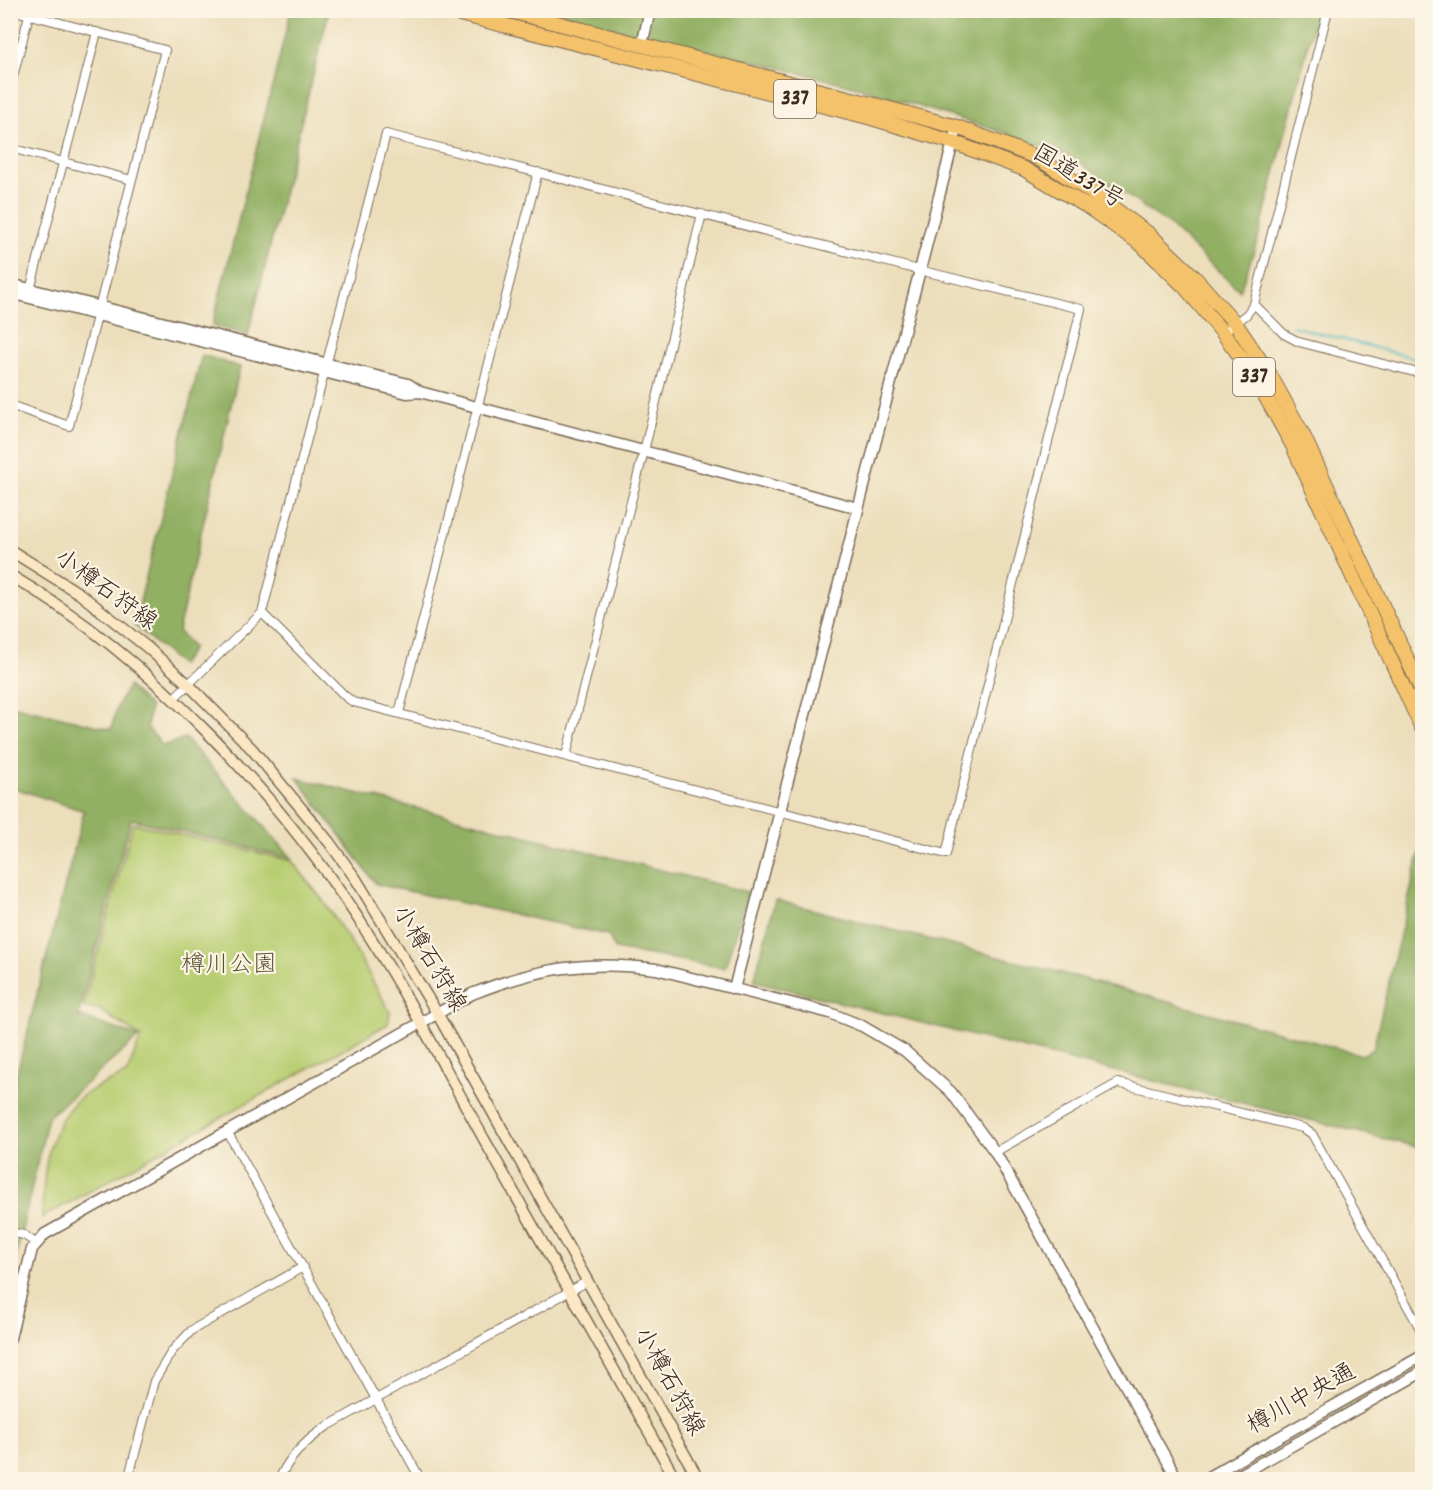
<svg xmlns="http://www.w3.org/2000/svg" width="1433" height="1490" font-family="Dekko,'Klee One',sans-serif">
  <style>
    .green { fill: #b8cd71; stroke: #7a7c48; stroke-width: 1.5 }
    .forest { fill: #92b063; stroke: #666d40; stroke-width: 1.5 }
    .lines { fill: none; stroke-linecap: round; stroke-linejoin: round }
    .stream { stroke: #47b6bd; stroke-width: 2 }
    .minor-casing { stroke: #796955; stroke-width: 10 }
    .tertiary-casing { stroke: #796955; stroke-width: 13 }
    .secondary-casing { stroke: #796955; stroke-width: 13 }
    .trunk-casing { stroke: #796955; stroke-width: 16 }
    .minor { stroke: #fff; stroke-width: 8 }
    .tertiary { stroke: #fff; stroke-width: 10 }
    .secondary { stroke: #fbe7c3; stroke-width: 10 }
    .trunk { stroke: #f4c26a; stroke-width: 14 }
    .labels { text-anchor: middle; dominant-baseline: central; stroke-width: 4.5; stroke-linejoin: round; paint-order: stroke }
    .shield { fill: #fcf5e5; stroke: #75675a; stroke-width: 1.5 }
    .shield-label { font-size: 22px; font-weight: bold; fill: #3b2a1e }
    .street-label { font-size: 24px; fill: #3b2a1e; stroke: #fcf5e5 }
    .park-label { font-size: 24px; fill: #5a5333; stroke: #fcf5e5 }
  </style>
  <rect width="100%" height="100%" fill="#fcf5e5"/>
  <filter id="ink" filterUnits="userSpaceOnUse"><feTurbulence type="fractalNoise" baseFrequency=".0167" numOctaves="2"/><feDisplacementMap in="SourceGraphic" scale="12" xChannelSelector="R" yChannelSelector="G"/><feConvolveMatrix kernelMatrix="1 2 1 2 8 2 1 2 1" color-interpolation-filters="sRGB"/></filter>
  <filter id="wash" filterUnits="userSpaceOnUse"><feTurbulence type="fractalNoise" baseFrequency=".008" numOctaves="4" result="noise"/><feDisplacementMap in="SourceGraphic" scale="24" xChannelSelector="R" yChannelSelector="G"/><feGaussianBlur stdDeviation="1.35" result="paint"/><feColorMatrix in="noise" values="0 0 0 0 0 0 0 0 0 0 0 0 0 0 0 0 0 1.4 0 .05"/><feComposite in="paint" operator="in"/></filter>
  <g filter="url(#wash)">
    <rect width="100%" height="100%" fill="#ecdebb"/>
    <path class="green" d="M133,823L292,861L324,902L353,946L390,1012L388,1024L42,1218C43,1179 45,1134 74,1103C88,1089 110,1082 127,1073L141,1037L98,1009L83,1007Z"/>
    <path class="forest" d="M291,11H329L248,335L212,326Z
      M552,11H1317L1258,239L1240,291L1168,224L1073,158L1009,134L850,85L586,21Z
      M202,355L240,367L178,631L193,648L181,665L134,625Z
      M128,686L150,707L147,727L163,746L185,738L293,859L131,819L78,1016L139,1037L48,1117L11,1278V1096L84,811L11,787V705L111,729L117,707Z
      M297,778L748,892L725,968L615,949L608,935L376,884Z
      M1422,842V1148L754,981L775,900L1085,979L1362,1055L1373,1049Z"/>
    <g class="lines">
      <path class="stream" d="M1292,326L1422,360"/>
    </g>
  </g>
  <g filter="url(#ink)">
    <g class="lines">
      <g class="minor-casing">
        <path id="minor" d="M10,88L29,15
          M10,148L132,180
          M29,294L97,32
          M1254,304L1284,334L1299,342L1422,374
          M1223,333L1247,314L1254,304L1328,10
          M10,405L69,426L165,50L11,10
          M174,698L262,613L386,134L919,270L1081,309L946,854L353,702L345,696L262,613
          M399,713L538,172
          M566,756L644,451L702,214
          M227,1131L421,1480
          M995,1152L1118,1083L1303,1128L1312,1134L1422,1332
          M10,1232L24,1235L37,1244
          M10,1476L24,1480
          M128,1480L154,1381L172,1351L192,1330L303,1267
          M279,1480C288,1457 307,1440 326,1427L588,1281"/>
      </g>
      <g class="tertiary-casing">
        <path id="tertiary" d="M642,45L650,10
          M10,284L408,384L420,392L858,508
          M10,293L407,393L420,392
          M734,989L957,127
          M10,1338L32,1249L45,1234L472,994C537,968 587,960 656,969L830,1013L862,1026L905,1051L951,1092L995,1152L1178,1480
          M1203,1480L1422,1356
          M1231,1480L1422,1372"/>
      </g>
      <g class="secondary-casing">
        <path id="secondary" d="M10,550L80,594L148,648L189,685L252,749L329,842L356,879L437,1013L699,1480
          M10,575C151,658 283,799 370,937C412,1002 447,1073 485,1141C549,1254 612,1367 676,1480"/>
      </g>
      <g class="trunk-casing">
        <path id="trunk" d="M444,10L868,117L952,142L1024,169L1085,205L1141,244L1185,287L1223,333L1253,374L1292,444L1422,728
          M506,10L875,105L957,127L1036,157L1090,191L1150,235L1194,277L1235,323L1270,375L1302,433L1422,691"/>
      </g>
      <use href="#minor" class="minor"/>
      <use href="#tertiary" class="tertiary"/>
      <use href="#secondary" class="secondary"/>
      <use href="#trunk" class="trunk"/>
    </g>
  </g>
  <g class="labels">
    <g class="shield">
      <rect x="774" y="80" width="42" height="38" rx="4.5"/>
      <rect x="1233" y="358" width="42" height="38" rx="4.5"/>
    </g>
    <g class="shield-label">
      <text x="795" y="99">337</text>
      <text x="1254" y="377">337</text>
    </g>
    <g class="street-label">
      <text transform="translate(1078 178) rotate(31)">国道337号</text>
      <text transform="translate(105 591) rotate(36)">小樽石狩線</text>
      <text transform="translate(428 959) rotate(59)">小樽石狩線</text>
      <text transform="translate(668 1382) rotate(61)">小樽石狩線</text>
      <text transform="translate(1302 1400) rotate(-29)">樽川中央通</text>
    </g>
    <g class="park-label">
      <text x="229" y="966">樽川公園</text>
    </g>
  </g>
  <rect width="1433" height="1490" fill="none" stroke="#fcf5e5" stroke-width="36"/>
</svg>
